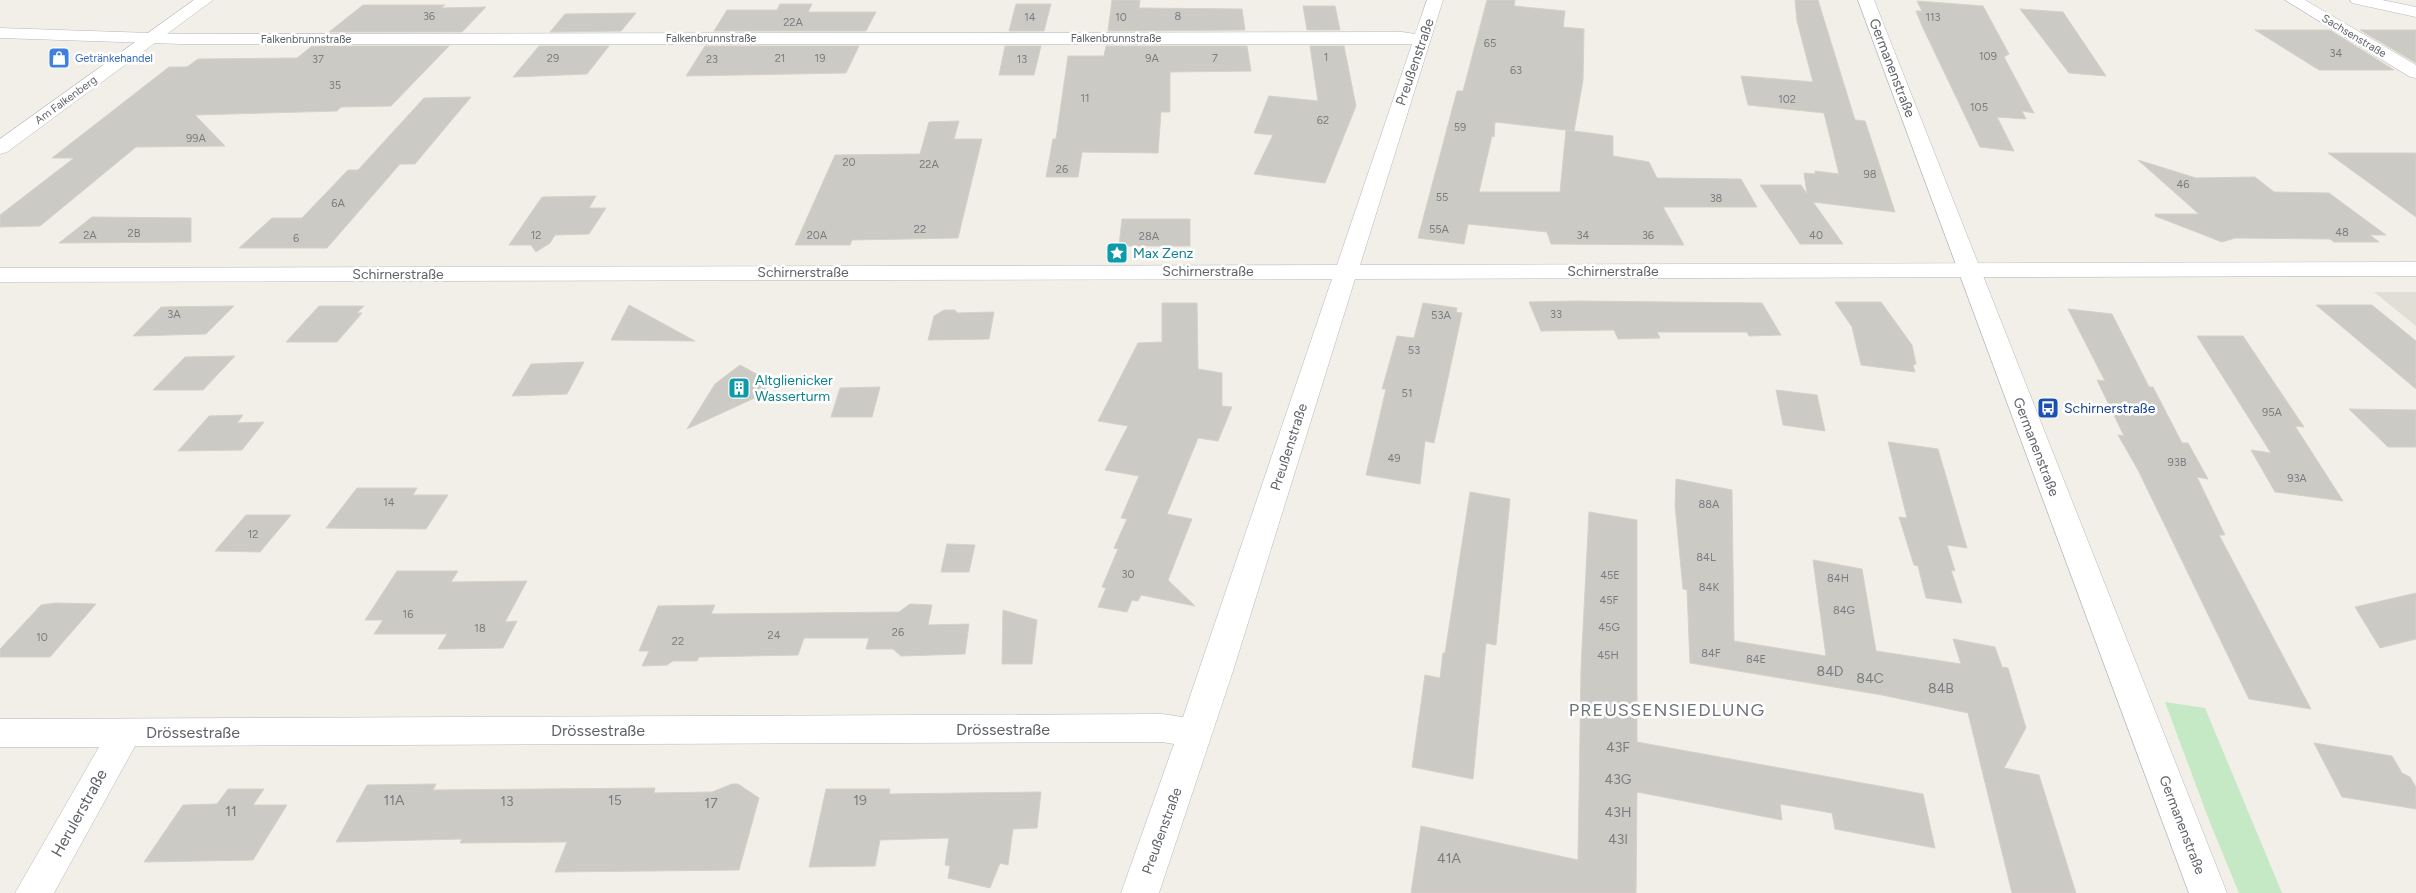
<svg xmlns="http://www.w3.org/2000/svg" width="2416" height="893" font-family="Figtree,sans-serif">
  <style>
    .education { fill: #e1ded6 }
    .green { fill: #c5e8c5 }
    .building { fill: #cccac5; stroke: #d6d1c6 }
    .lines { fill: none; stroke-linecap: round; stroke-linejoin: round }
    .minor-casing { stroke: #b5b8bc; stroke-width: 1 }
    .tertiary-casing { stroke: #b5b8bc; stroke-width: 1 }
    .minor { fill: #fff; fill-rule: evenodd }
    .tertiary { fill: #fff; fill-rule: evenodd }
    .labels { text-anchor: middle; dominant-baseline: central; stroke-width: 5; stroke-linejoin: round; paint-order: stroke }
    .number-label { font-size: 11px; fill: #7a7d7f }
    .far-street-label { font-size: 11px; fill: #5f6368; stroke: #fff }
    .far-shop-label { font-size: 11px; fill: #366cbe; stroke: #fff; text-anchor: start }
    .street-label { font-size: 14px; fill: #5f6368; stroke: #fff }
    .culture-label { font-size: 14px; fill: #0d838f; stroke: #fff; text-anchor: start }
    .transit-label { font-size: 14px; fill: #164399; stroke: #fff; text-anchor: start }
    .near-number-label { font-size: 14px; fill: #7a7d7f }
    .near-street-label { font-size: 16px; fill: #5f6368; stroke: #fff }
    .near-neighbourhood-label { font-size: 18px; letter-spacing: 1px; fill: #70757a; stroke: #fff }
  </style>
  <rect width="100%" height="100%" fill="#f1efe8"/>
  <path class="education" d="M2374,292H2416V326Z"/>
  <path class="green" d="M2165,702L2205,708L2282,893H2239L2209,820Z"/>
  <path class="building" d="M1112,0H1140L1139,8L1242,9L1245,30L1108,31Z
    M1487,0H1515L1514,6L1565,11L1563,27L1584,29L1583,80L1574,131L1495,122L1494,137L1492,136L1479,192H1560L1566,130L1613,136V156L1649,162L1657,178L1741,179L1757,207H1663L1684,245L1551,244L1547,232L1468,224L1464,244L1418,238L1457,91H1463Z
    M1795,0H1818L1855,120L1865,121L1895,212L1813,202L1843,244H1800L1760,185H1801L1807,194L1804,173L1815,174V171L1839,174L1824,113L1748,105L1741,76L1813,82L1797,21Z
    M1917,1L1983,6L2009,54L2004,57L2034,113L2022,111L2026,119L1997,117L2014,151L1980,147L1923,28L1916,11H1922Z
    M780,4H812L808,12H876L866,31H714L727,10H777Z
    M1016,4H1051L1044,31H1009Z
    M363,5H445L441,8L486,7L462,32H329Z
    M1303,6H1335L1340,30H1307Z
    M2020,9L2063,12L2106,76L2069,73Z
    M636,13L621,31L550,32L565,14Z
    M2255,30H2330L2394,70H2319Z
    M2360,30H2416V63Z
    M312,46H449L391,106L341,107L337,111L195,115L225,146L136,147L40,226L0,227V215L74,158H52L169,67H187L198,59L297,58Z
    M539,46H609L587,74L513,77Z
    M705,46H859L846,73L686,76Z
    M1005,46H1041L1034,75H999Z
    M1106,46H1247L1251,71L1170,72V112H1161L1158,153L1082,152L1078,177H1046L1053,139H1056L1068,56H1104Z
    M1310,46H1344L1356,106L1325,183L1254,174L1273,135L1254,133L1269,96L1318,101Z
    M471,97L415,164H400L327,248H239L272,218H302L348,170H358L424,98Z
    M959,121L954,139H982L958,238L852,240L850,245H795L835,155L920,154L929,122Z
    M2328,153H2416V217Z
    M2138,160L2196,178L2255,177L2274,192L2329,193L2386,235H2370L2379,242H2334L2330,239L2235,238L2222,242L2155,216V214H2199Z
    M596,196L589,208H606L589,234L555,235L550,243L536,252L531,245H509L542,197Z
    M92,217L191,218V242L59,243Z
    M1122,219H1190V246H1119Z
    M1576,301L1762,303L1781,335L1749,336L1747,332H1657L1660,338L1618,339L1614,330L1541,331L1529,302Z
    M1835,302H1881L1912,345L1916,364L1913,365L1915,372L1861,365L1852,327Z
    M1162,303H1197L1198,369L1222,373V406L1232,407L1218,441L1198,438L1167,514L1192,519L1168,580L1195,606L1141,595L1138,601L1132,600L1127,612L1098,607L1106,588L1102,587L1118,549L1114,548L1127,519L1121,518L1139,476L1105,470L1128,426L1098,421L1138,343L1162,342Z
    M1423,303L1457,308L1456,312L1462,313L1434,443L1425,441L1420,484L1366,475L1386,389H1382L1397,336L1414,338Z
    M629,305L695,341L611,340Z
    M2316,305H2372L2416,341V389Z
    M234,306L206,334L133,336L161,307Z
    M319,306H364L357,313H362L337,342H286Z
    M2068,309L2112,314L2149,387H2153L2182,443H2188L2208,479L2197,477L2225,535H2219L2311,709L2249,699L2138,470L2118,435L2124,436L2097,380L2105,381Z
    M944,310H955L957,313L994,312L989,339L928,340L934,316Z
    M2197,336H2243L2304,427L2295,426L2343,501L2275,492L2251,450L2271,453Z
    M235,356L203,390H153L185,357Z
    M584,362L567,394L512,396L531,364Z
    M740,365L771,382L759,396L687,429L715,384Z
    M880,387L872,417H831L840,388Z
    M1776,390L1817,395L1825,431L1783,425Z
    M2349,409L2416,410V447H2388Z
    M243,415L237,423L264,422L242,450L178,451L209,416Z
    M1888,442L1938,449L1967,548L1947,545L1955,571L1951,570L1962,603L1926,598L1918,566L1914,565L1899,517L1907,518Z
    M1676,479L1732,490L1734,641L1826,656L1813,560L1862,569L1876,651L1961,664L1953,639L1995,647L2002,667L2008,668L2026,728L2004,768L2039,775L2076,893H2012L1968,713L1882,695L1690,663L1687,590L1683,589L1675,506Z
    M357,488H417L413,495H448L426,529L326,528Z
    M1470,492L1510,499L1496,645L1486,643L1473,779L1412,767L1425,675L1440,678L1443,653H1445Z
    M1589,512L1637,520V742L1923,794L1935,848L1835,829L1832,813L1780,804L1782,820L1637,792L1636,893H1411L1421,826L1578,860L1581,668Z
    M246,515H291L260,552L215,551Z
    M947,544L975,545L969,572H941Z
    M397,571H458L451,582L527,581L505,622L517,621L503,648L438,649L447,634H374L383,620H365Z
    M2416,593V639L2380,648L2355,607Z
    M56,603L96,604L50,657H0V649L41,605Z
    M910,604L932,605L928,625L969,624L965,654L901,656L893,649H866L869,638H804L798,655L699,657L697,661H673L667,665L642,666L649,651H639L658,606L715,605L711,614L899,612Z
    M1003,610L1037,620L1032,664H1002Z
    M2314,743L2392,756L2402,773L2410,777L2416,787V809L2342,797Z
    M436,784L433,790L655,788L654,793L712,792L732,784H738L759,798L739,870L555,872L567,842L460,843L462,839L336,842L367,785Z
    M228,789H264L253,805H287L253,860L144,862L183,805L217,804Z
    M826,789H890L889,794L1041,792L1037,828L1013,829L1008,865L1000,863L990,888L948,878L950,866L945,865L949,838L880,840L875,866L809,867Z"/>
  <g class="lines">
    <g class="minor-casing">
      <path id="minor" d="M1427,0H1443L1360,265L2416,262V276L1355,279L1233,671L1159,893H1121L1174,744L1162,742L135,746L54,893H15L99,747H0V719L1162,714L1183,717L1332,279L0,282V268L1337,265L1412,44H181L0,38V28L181,34L1402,32L1415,34Z
        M2285,0H2305L2416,65V78L2410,77Z
        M2350,0H2382L2416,7V17L2352,3Z"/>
    </g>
    <g class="tertiary-casing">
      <path id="tertiary" d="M194,0H213L7,152L0,154V139Z
        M1858,0H1874L2227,893H2189Z"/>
    </g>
    <use href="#minor" class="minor"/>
    <use href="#tertiary" class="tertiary"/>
  </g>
  <defs>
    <g id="shop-square" transform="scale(1.125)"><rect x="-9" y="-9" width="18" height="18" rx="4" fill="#3f7fe0" stroke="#fff"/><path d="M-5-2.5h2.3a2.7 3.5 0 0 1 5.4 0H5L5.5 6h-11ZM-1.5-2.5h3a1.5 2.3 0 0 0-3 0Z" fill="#fff"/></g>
    <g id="sight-square" transform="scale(1.125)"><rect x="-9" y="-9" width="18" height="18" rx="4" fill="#0f9aa8" stroke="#fff"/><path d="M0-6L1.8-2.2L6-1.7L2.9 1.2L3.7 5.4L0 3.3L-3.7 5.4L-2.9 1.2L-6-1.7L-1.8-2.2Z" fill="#fff"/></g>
    <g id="building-square" transform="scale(1.125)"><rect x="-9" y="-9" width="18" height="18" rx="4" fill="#0f9aa8" stroke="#fff"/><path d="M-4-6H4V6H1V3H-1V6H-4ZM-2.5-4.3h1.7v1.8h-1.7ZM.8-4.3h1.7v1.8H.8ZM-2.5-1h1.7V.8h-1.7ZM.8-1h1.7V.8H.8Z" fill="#fff"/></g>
    <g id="bus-square" transform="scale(1.125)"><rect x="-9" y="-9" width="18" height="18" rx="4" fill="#1a4fb4" stroke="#fff"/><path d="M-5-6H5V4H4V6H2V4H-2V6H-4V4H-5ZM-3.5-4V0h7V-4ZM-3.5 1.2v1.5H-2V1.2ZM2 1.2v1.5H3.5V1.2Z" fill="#fff"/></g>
  </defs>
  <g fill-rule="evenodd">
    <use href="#shop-square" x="59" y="58"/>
    <use href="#sight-square" x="1117" y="253"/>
    <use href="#building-square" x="739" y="388"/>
    <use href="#bus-square" x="2048" y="408"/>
  </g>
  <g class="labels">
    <g class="number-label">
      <text x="429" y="16">36</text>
      <text x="1178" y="16">8</text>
      <text x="1030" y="17">14</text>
      <text x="1121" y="17">10</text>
      <text x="1933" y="17">113</text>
      <text x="793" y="22">22A</text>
      <text x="1490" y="43">65</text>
      <text x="2336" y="53">34</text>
      <text x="1988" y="56">109</text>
      <text x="1326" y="57">1</text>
      <text x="553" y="58">29</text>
      <text x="780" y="58">21</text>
      <text x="820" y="58">19</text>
      <text x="1152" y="58">9A</text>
      <text x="1215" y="58">7</text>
      <text x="318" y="59">37</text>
      <text x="712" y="59">23</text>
      <text x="1022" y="59">13</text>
      <text x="1516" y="70">63</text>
      <text x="335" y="85">35</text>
      <text x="1085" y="98">11</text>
      <text x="1787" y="99">102</text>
      <text x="1979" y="107">105</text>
      <text x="1323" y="120">62</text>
      <text x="1460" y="127">59</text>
      <text x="196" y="138">99A</text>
      <text x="849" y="162">20</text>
      <text x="929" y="164">22A</text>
      <text x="1062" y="169">26</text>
      <text x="1870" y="174">98</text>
      <text x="2183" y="184">46</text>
      <text x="1442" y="197">55</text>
      <text x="1716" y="198">38</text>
      <text x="338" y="203">6A</text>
      <text x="920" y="229">22</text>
      <text x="1439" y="229">55A</text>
      <text x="2342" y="232">48</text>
      <text x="134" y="233">2B</text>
      <text x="90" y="235">2A</text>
      <text x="536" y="235">12</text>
      <text x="817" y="235">20A</text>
      <text x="1583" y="235">34</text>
      <text x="1648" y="235">36</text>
      <text x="1816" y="235">40</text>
      <text x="1149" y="236">28A</text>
      <text x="296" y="238">6</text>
      <text x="174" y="314">3A</text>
      <text x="1556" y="314">33</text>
      <text x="1441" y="315">53A</text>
      <text x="1414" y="350">53</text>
      <text x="1407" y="393">51</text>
      <text x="2272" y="412">95A</text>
      <text x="1394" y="458">49</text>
      <text x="2177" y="462">93B</text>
      <text x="2297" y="478">93A</text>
      <text x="389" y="502">14</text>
      <text x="1709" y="504">88A</text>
      <text x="253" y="534">12</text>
      <text x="1706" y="557">84L</text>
      <text x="1128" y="574">30</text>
      <text x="1610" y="575">45E</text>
      <text x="1838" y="578">84H</text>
      <text x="1709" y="587">84K</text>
      <text x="1609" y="600">45F</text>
      <text x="1844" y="610">84G</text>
      <text x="408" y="614">16</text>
      <text x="1609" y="627">45G</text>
      <text x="480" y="628">18</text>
      <text x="898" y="632">26</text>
      <text x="774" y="635">24</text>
      <text x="42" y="637">10</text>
      <text x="678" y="641">22</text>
      <text x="1711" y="653">84F</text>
      <text x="1608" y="655">45H</text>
      <text x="1756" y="659">84E</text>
    </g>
    <g class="far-street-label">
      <text transform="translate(2354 36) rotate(31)">Sachsenstraße</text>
      <text x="711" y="38">Falkenbrunnstraße</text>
      <text x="1116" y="38">Falkenbrunnstraße</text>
      <text x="306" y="39">Falkenbrunnstraße</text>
      <text transform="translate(66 100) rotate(-36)">Am Falkenberg</text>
    </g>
    <g class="far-shop-label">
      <text x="75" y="58">Getränkehandel</text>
    </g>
    <g class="street-label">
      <text transform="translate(1415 62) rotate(-71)">Preußenstraße</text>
      <text transform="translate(1892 68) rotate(69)">Germanenstraße</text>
      <text x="1208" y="271">Schirnerstraße</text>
      <text x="1613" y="271">Schirnerstraße</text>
      <text x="803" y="272">Schirnerstraße</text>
      <text x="398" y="274">Schirnerstraße</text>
      <text transform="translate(1289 447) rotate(-72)">Preußenstraße</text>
      <text transform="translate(2036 447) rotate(69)">Germanenstraße</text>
      <text transform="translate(2182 825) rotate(69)">Germanenstraße</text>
      <text transform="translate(1162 831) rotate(-70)">Preußenstraße</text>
    </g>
    <g class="culture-label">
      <text x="1133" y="253">Max Zenz</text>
      <text x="755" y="380">Altglienicker<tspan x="755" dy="16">Wasserturm</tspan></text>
    </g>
    <g class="transit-label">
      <text x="2064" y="408">Schirnerstraße</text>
    </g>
    <g class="near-number-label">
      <text x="1830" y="671">84D</text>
      <text x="1870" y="678">84C</text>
      <text x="1941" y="688">84B</text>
      <text x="1618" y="747">43F</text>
      <text x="1618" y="779">43G</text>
      <text x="394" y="800">11A</text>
      <text x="615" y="800">15</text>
      <text x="860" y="800">19</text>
      <text x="507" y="801">13</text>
      <text x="711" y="803">17</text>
      <text x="231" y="811">11</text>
      <text x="1618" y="812">43H</text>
      <text x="1618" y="839">43I</text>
      <text x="1449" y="858">41A</text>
    </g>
    <g class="near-street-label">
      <text x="1003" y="729">Drössestraße</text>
      <text x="598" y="730">Drössestraße</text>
      <text x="193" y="732">Drössestraße</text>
      <text transform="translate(79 813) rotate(-61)">Herulerstraße</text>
    </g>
    <g class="near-neighbourhood-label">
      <text x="1667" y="710">PREUSSENSIEDLUNG</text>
    </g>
  </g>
</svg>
